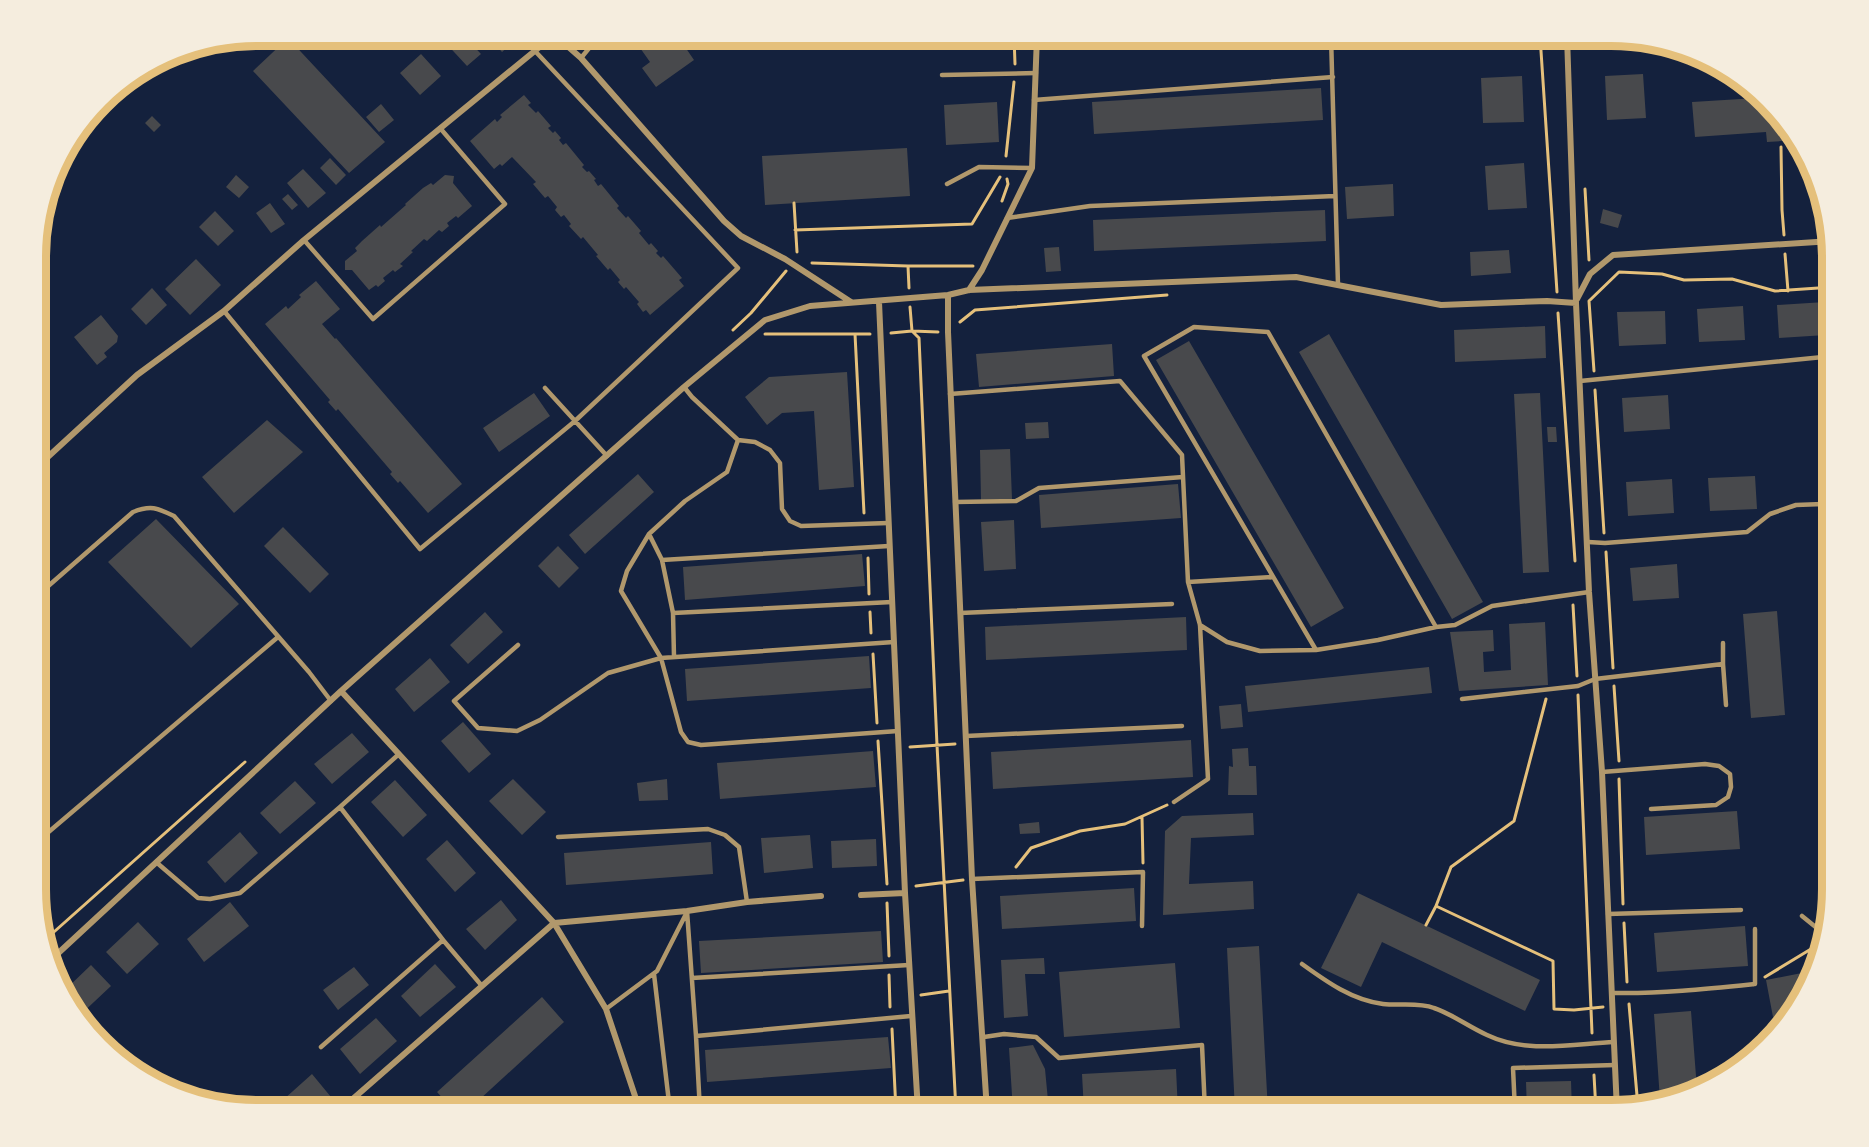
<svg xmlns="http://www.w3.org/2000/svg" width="1869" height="1147" font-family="'Nunito Sans',sans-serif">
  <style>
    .building { fill: #48494c }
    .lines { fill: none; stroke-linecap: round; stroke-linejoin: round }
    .path { stroke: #e5c07b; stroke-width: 3 }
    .service { stroke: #b1986c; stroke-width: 4.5 }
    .minor { stroke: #b1986c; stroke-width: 6 }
    .rim { fill: none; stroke: #e5c07b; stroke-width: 8 }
  </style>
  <rect width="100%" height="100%" fill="#14213d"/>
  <path class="building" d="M445,36H464L481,54L467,66L442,39Z
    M468,36H493L476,47Z
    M498,36H509L514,42L502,52L492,41Z
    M651,36H660L669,49L681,41L694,60L656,87L642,68L650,62L638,45Z
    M1600,36L1617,37V40L1600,41Z
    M288,38L385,142L349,173L253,71Z
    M421,54L441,76L420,95L400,73Z
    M1643,74L1646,118L1607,120L1605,76Z
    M1522,76L1524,122L1483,123L1481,78Z
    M1321,88L1323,120L1094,134L1092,102Z
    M524,95L531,103L528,105L536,113L538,111L551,126L548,128L553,133L555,131L561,138L559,140L563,145L566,143L584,165L582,167L587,172L589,171L596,179L594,180L598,186L601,184L619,206L617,208L626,218L628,216L641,231L639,233L649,245L651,243L658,251L656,253L661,258L663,256L682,278L679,280L684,286L650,315L646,310L643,312L637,304L639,302L626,287L624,289L618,282L620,280L610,268L608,270L596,256L598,255L583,237L581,239L569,226L571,224L564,215L561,217L555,210L557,207L548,196L545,198L533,184L536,182L512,157L502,166L500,164L494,169L470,141L495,119L497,122L502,117L500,115Z
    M1757,98L1797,140L1767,142L1766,132L1695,137L1692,102Z
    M997,102L999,142L946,145L944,105Z
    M381,104L394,120L379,132L366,117Z
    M152,116L161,125L154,132L145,123Z
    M907,148L910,196L765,205L762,156Z
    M330,158L346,175L336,185L320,168Z
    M1524,163L1527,208L1488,210L1485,166Z
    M303,169L326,193L308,208L287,183Z
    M236,175L249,187L239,198L226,187Z
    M445,175L454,176L453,183L472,206L458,218L456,216L447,223L449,226L442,232L439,230L427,241L424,239L411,251L413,252L400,264L403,266L395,272L393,270L383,278L385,281L378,287L376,285L369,290L352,270H345V261L357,251L355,248L362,241L380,225L381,227L406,205L405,204L423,188L431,183L433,185Z
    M1393,184L1394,216L1347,219L1345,187Z
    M288,194L298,205L292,210L282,199Z
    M270,203L285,224L271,233L256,213Z
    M1603,209L1622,215L1618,228L1600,223Z
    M1325,210L1326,241L1094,251L1093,220Z
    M215,211L234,231L218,246L199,227Z
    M1059,247L1061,271L1046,272L1044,248Z
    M1509,250L1511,273L1471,276L1470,252Z
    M196,259L221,285L190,315L165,289Z
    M316,281L340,309L322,324L335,339L336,338L462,484L428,513L400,481L398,483L390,474L392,472L338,409L336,411L328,402L330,400L265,324L286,306L288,309L301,297L299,295Z
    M152,288L167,305L146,325L131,309Z
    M1825,302L1826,335L1779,338L1777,305Z
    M1743,306L1745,340L1699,342L1697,309Z
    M1665,311L1666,344L1619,346L1617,312Z
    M101,315L118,336L117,342L104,353L107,357L97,365L74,337Z
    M1545,326L1546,358L1455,362L1454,330Z
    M1329,334L1483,602L1452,619L1299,352Z
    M1189,341L1344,608L1311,627L1156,360Z
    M1112,344L1114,376L979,387L976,354Z
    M847,372L854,487L819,490L814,411L782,413L767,425L745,397L769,377Z
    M534,393L550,416L499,452L483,428Z
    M1540,393L1549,572L1523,573L1514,394Z
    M1668,395L1670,429L1624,432L1622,398Z
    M267,420L303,452L234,513L202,477Z
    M1048,422L1049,438L1026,439L1025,423Z
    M1547,427H1556L1557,442H1548Z
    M1010,449L1012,499L981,500L980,450Z
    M638,474L654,492L585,554L569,535Z
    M1755,476L1757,509L1710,511L1708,478Z
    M1672,479L1674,513L1628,516L1626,482Z
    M1178,484L1181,518L1041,528L1039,495Z
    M156,519L239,604L191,648L108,562Z
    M1014,520L1016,569L984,571L981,522Z
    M283,527L329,574L310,593L264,546Z
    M558,546L579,568L559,588L538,566Z
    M862,554L865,586L685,600L683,567Z
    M1677,564L1679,598L1633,601L1630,568Z
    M1777,611L1785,715L1751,718L1743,614Z
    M485,612L503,632L468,664L450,645Z
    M1186,617L1187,650L986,660L985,627Z
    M1545,622L1548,685L1459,691L1450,632L1493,630L1494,651L1483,652L1484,672L1511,670L1509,624Z
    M869,656L871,688L687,701L685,669Z
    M430,658L450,682L414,712L395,689Z
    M1429,667L1432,693L1248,712L1245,686Z
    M1241,704L1243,727L1221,729L1219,706Z
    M463,722L491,754L469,773L441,741Z
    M352,733L369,752L332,784L314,764Z
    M1191,740L1193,777L993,789L991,752Z
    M1248,748L1249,766H1256L1257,795H1228L1229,766L1233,767L1232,749Z
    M873,751L876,787L720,799L717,763Z
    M513,779L546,812L522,835L489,801Z
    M667,779L668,800L639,801L637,783Z
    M395,780L427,815L403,837L371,802Z
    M295,781L316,803L280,834L260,813Z
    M1737,811L1740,849L1646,855L1644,817Z
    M1253,813L1254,835L1191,838L1189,884L1253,881L1254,909L1163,915L1165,831L1182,816Z
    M1039,822L1040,833L1020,834L1019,824Z
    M240,832L258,853L225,883L207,862Z
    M810,835L813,868L764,873L761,838Z
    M876,839L877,866L832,868L831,841Z
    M447,840L476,873L455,892L426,859Z
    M711,842L713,874L566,885L564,853Z
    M1134,888L1136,921L1002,929L1000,896Z
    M1358,893L1540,980L1525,1011L1382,942L1361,987L1321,968Z
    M501,900L517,920L485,950L466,929Z
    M230,902L249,926L204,962L187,939Z
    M138,922L159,944L127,974L106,952Z
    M1745,926L1748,966L1657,972L1654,933Z
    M881,931L883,962L701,973L699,941Z
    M1259,946L1268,1111H1235L1227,948Z
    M1044,958L1045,974H1025L1028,1016L1004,1018L1001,960Z
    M1175,963L1180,1028L1064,1037L1059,972Z
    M435,964L456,987L420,1017L401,996Z
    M91,965L111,986L78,1017L73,1012L65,990Z
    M354,967L369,985L338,1010L323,990Z
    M1817,970L1796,1012L1773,1017L1766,980Z
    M542,997L564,1022L467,1111H454L437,1092Z
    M1691,1011L1697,1089L1660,1100L1654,1014Z
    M376,1018L397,1041L360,1074L340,1049Z
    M888,1037L891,1068L707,1082L705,1050Z
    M1033,1045L1045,1069L1049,1111H1013L1009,1048Z
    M1176,1069L1178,1111H1084L1082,1074Z
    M312,1074L331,1097L316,1111H277L274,1108Z
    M1571,1081L1572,1111H1527L1526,1082Z"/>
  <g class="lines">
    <path class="path" d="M1014,36L1015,64
      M1540,36L1557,292
      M1781,147L1782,210L1784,235
      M1006,156L1014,82
      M1585,189L1589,260
      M1002,201L1008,184L1007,179
      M794,203L797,252
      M795,230L972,224L1000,177
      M1785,254L1788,291
      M812,263L908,266H973
      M908,266L909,288
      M910,307L912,331L919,338L937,745L956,1111
      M1558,313L1575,561
      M960,322L975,310L1167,295
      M733,330L751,313L786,271
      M891,333L912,331L938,332
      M765,334H870
      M855,334L864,513
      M1594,371L1589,301L1619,272L1662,274L1684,280L1732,279L1775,291L1833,287
      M1595,390L1604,533
      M1606,552L1613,668
      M868,558L869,594
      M1573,605L1577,676
      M870,612L871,633
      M873,654L877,723
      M1614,686L1619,761
      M1578,695L1592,1033
      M878,741L887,884
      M910,747L955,744
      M1619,779L1623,904
      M1142,817L1143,863
      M1016,867L1031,848L1080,831L1125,824L1167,805
      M916,886L963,880
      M887,903L889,956
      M1436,906L1553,961L1554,1009L1574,1010L1603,1007
      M1624,923L1627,982
      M1426,925L1436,906L1451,867L1514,821L1546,699
      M46,939L245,762
      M889,975L890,1007
      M1765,977L1811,949L1816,942
      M921,995L949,991
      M1629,1004L1638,1107
      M892,1029L896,1111
      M1594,1075L1596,1111"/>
    <path class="service" d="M1331,36L1338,285
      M581,58L599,36
      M942,75L1036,73
      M1034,100L1333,77
      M947,184L979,167L1032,168
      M1007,218L1090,206L1335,196
      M304,240L373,319L505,204L440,128
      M224,311L420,549L575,421L738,268L535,51
      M1580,381L1833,356
      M684,387L692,397L738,440L755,442L770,450L780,463L782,509L790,521L801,526L888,523
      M545,388L607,456
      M950,394L1120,381L1182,455L1188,582L1200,625L1208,779L1174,802
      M738,440L727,472L685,501L649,534L627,571L621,591L661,658L894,642
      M955,502L1016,501L1039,488L1183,477
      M649,534L662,560L673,613L674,657
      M1588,542L1605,543L1747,532L1770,514L1796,505L1823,504L1833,510
      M662,560L889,546
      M1188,582L1273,577
      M38,595L133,512C151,505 157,508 174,516L309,672L331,701
      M673,613L892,602
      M960,613L1172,604
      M1200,625L1227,642L1260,651L1316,650L1378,640L1436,627L1455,625L1492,606L1589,592
      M518,645L454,701L478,728L517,731L540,720L608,673L661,658L681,732L688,742L701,745L898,731
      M1316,650L1144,356L1194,327L1268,332L1436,627
      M1723,664V643
      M1462,699L1578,686L1595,679L1723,664L1726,705
      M966,736L1182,726
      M1602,772L1705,764L1719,766L1730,774L1731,787L1728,797L1716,805L1651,809
      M558,837L708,829L725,835L739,847L747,902
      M38,841L278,637
      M156,862L198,898L210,899L240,893L340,807L399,754
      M972,879L1143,872L1142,926
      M687,911L696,1036L911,1016
      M1608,914L1741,910
      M1802,916L1823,933L1827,932
      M443,940L482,986
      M1302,964C1327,982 1352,1000 1383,1004C1400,1006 1418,1002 1434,1008C1452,1014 1469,1027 1487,1035C1527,1054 1572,1044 1614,1042
      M654,974L670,1111
      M692,978L909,965
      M1612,993C1660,994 1707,989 1755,984V929
      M606,1009L657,971L687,912
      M696,1036L700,1111
      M984,1037L1004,1034L1036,1037L1059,1058L1202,1045L1205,1111
      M321,1047L443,940L340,807
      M1515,1111L1513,1068L1615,1065"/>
    <path class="minor" d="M556,36L581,58L724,221L741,236L785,259L851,302
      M1567,36L1576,303L1589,592L1602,772L1617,1111
      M969,290L982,270L1032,168L1037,36
      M948,295V332L972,879L987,1111
      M1577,299L1590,274L1613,255L1832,241
      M879,302L905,893L918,1111
      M38,466L137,375L224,311L304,240L553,36
      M341,691L554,923L606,1009L640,1111
      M861,895L905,893
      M53,958L341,691L684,387L765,320L810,306L948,295L969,290L1296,277L1441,305L1547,301L1576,303
      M339,1111L554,923L687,911L747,902L821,896"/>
  </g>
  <path d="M0 0H1869V1147H0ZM257 46H1611A211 211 0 0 1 1822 257V889A211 211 0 0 1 1611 1100H257A211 211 0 0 1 46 889V257A211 211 0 0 1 257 46Z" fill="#f5edde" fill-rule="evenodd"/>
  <path class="rim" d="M257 46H1611A211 211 0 0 1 1822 257V889A211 211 0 0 1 1611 1100H257A211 211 0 0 1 46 889V257A211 211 0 0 1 257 46Z"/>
</svg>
